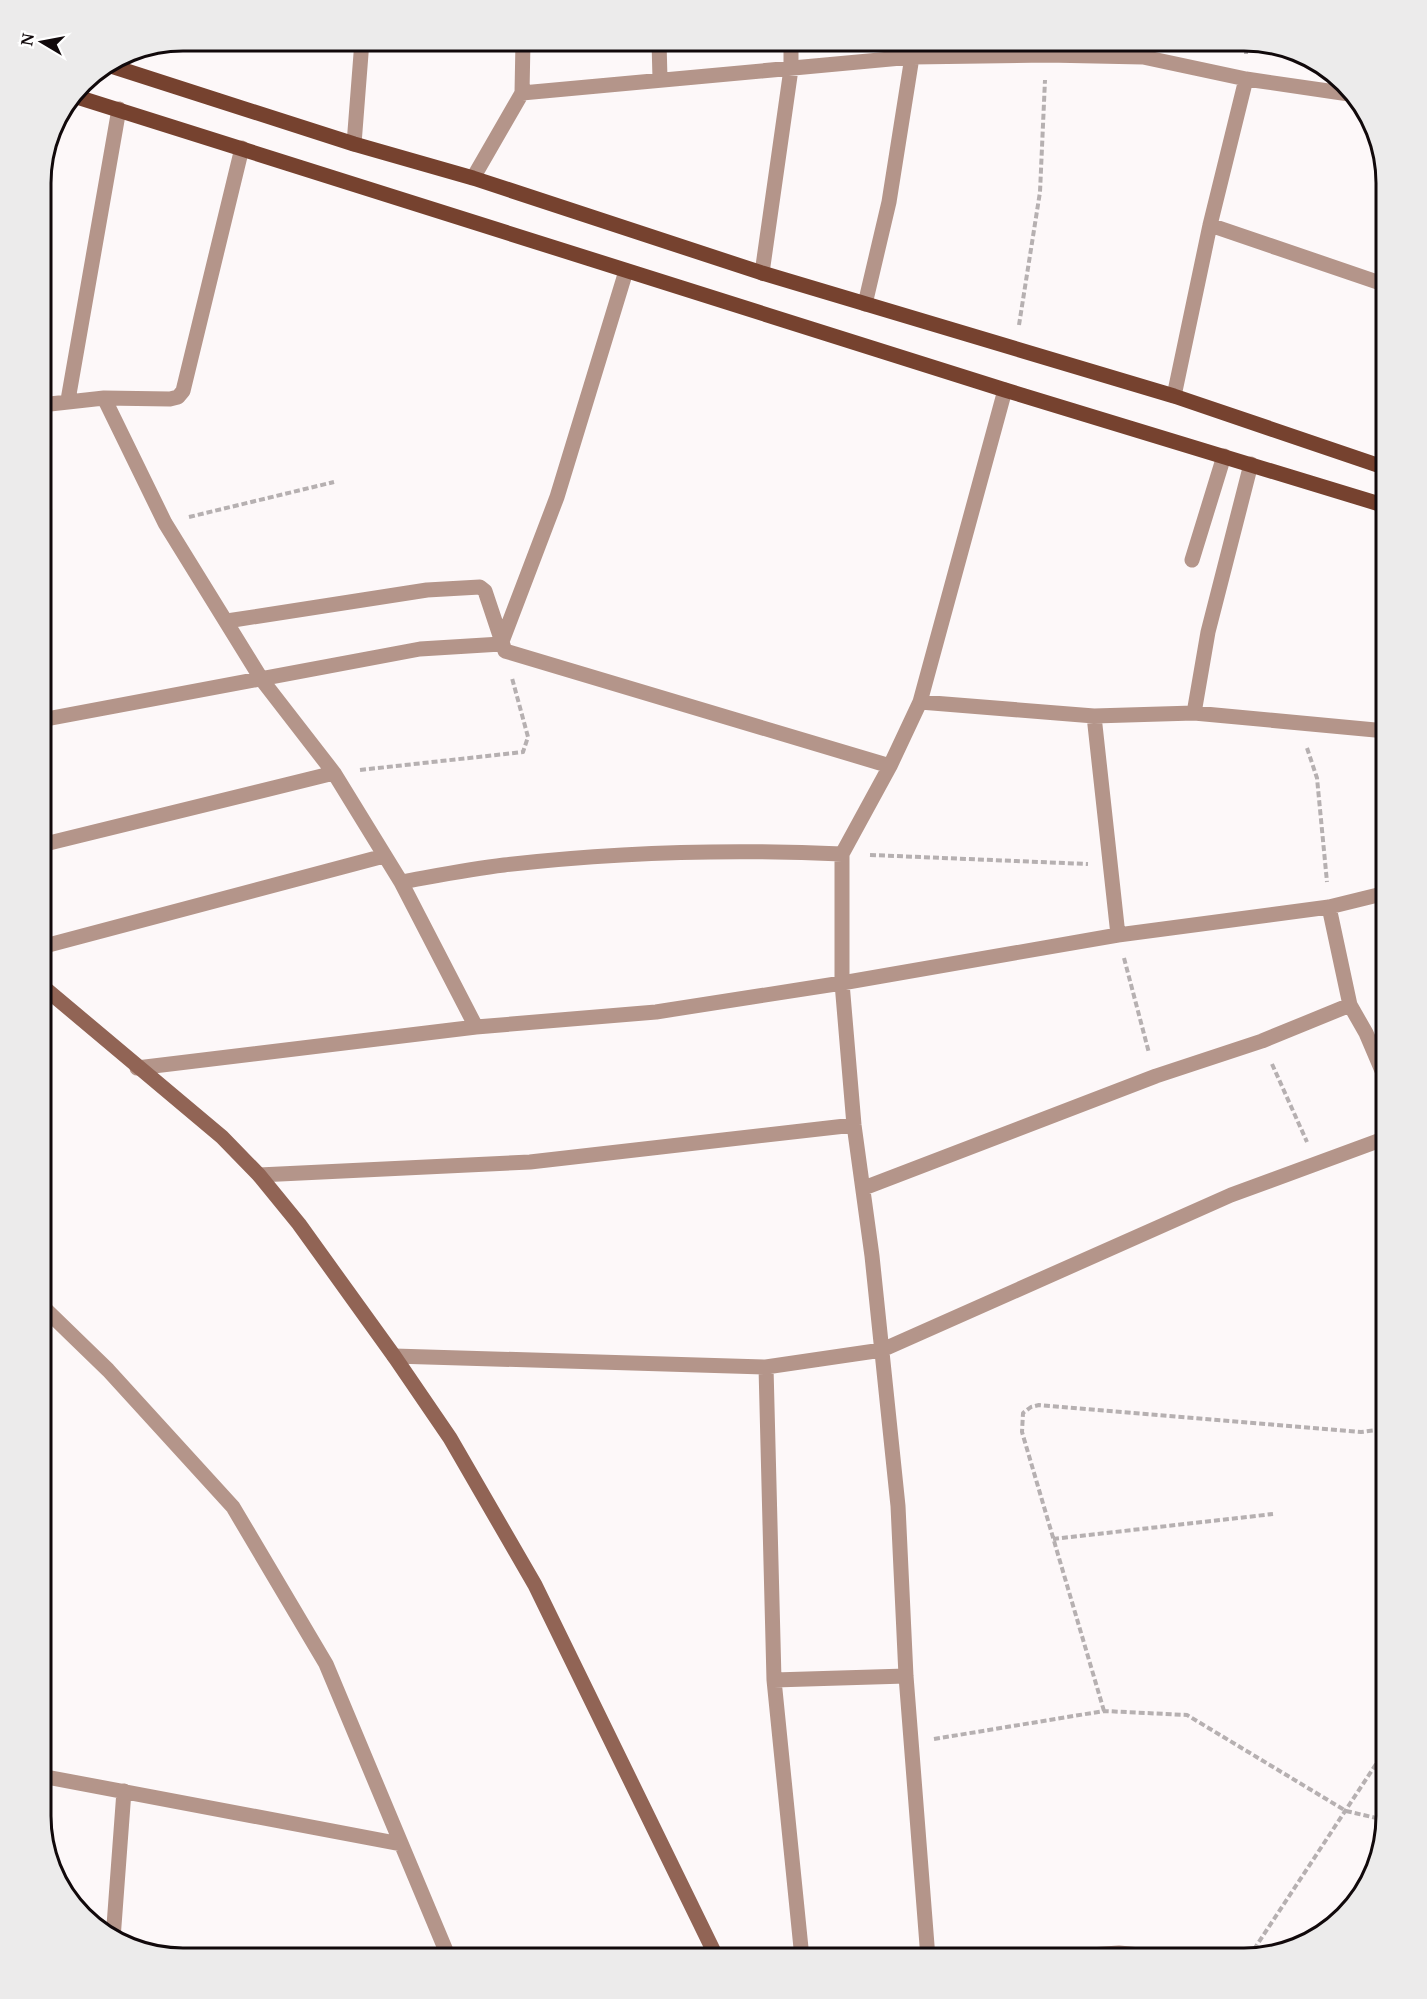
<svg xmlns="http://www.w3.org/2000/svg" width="1427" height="1999" font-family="'Noto Serif',serif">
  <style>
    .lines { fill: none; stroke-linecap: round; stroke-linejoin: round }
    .path { stroke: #b6b0b1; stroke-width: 4; stroke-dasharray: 6 3; stroke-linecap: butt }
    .lane { stroke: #b4958a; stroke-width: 15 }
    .street { stroke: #b4958a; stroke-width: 15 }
    .secondary { stroke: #916455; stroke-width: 15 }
    .primary { stroke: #76422f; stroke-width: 15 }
    .rim { fill: none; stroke: #11090b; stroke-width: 3 }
  </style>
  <rect width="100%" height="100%" fill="#fdf8f9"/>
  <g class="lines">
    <path class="path" d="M1246,54V41
      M1019,325L1040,192L1045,80
      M189,517L334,482
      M1307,748L1317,778L1327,882
      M360,770L523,752L528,737L512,678
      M870,855L1088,864
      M1124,958L1149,1053
      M1272,1064L1307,1142
      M1053,1539L1273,1514
      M1104,1711L1022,1432L1023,1413L1031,1407L1039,1405L1361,1432L1386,1429
      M934,1739L1104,1711L1187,1715L1346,1811L1385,1820
      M1249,1957L1386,1749"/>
    <path class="lane" d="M1192,560L1224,456
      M1386,578V577"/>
    <path class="street" d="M659,41L660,79
      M1143,41V57
      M522,93L912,57L1047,55L1143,57L1246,79L1349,94
      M354,144L362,41
      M473,178L522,93L523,41
      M1210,225L1386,285
      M762,273L791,69V41
      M865,304L889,202L912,57
      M1174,396L1210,225L1246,79
      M104,398L165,523L262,680L334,773L401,882L476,1027
      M68,400L119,109
      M41,405L104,398L170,399L178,397L183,391L242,148
      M227,621L427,590L480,587L485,591L505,651L890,766
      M920,702L1094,716L1194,713L1386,731
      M1194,713L1208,632L1251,464
      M1094,716L1118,935
      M41,720L420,649L501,644L557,497L626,271
      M41,845L334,773
      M401,882C435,876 470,869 504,865C616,852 730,849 842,854
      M1329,907L1350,1005L1366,1033L1386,1080
      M41,947L384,856
      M137,1068L476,1027L656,1012L842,983L1118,935L1329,907L1386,893
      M259,1175L530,1162L854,1125
      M864,1188L1156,1076L1262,1041L1350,1005
      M41,1305L108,1370L233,1507L326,1664L449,1958
      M394,1356L766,1367L882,1350L1231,1195L1386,1138
      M766,1367L774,1680L802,1958
      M774,1680L906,1676
      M41,1776L401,1844
      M113,1939L124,1791
      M928,1958L906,1676L898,1506L872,1256L854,1125L842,983V854L890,766L920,702L1005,390
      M1047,1958L1119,1953L1171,1958"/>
    <path class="secondary" d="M41,985L222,1137L259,1175L299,1224L394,1356L450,1438L535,1585L717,1958"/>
    <path class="primary" d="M108,65L354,144L473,178L762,273L1174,396L1386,468
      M74,96L1005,390L1386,506"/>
  </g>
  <path d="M0 0H1427V1999H0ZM183 51H1244A132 132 0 0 1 1376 183V1816A132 132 0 0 1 1244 1948H183A132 132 0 0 1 51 1816V183A132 132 0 0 1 183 51Z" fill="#ecebeb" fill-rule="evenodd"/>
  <path class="rim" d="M183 51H1244A132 132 0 0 1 1376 183V1816A132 132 0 0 1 1244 1948H183A132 132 0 0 1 51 1816V183A132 132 0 0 1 183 51Z"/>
  <g transform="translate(42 42) rotate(280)" stroke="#ffffff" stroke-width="4.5" paint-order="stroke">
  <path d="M0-4.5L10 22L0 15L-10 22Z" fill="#11090b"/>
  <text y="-9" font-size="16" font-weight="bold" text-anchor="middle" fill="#11090b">N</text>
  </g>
</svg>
